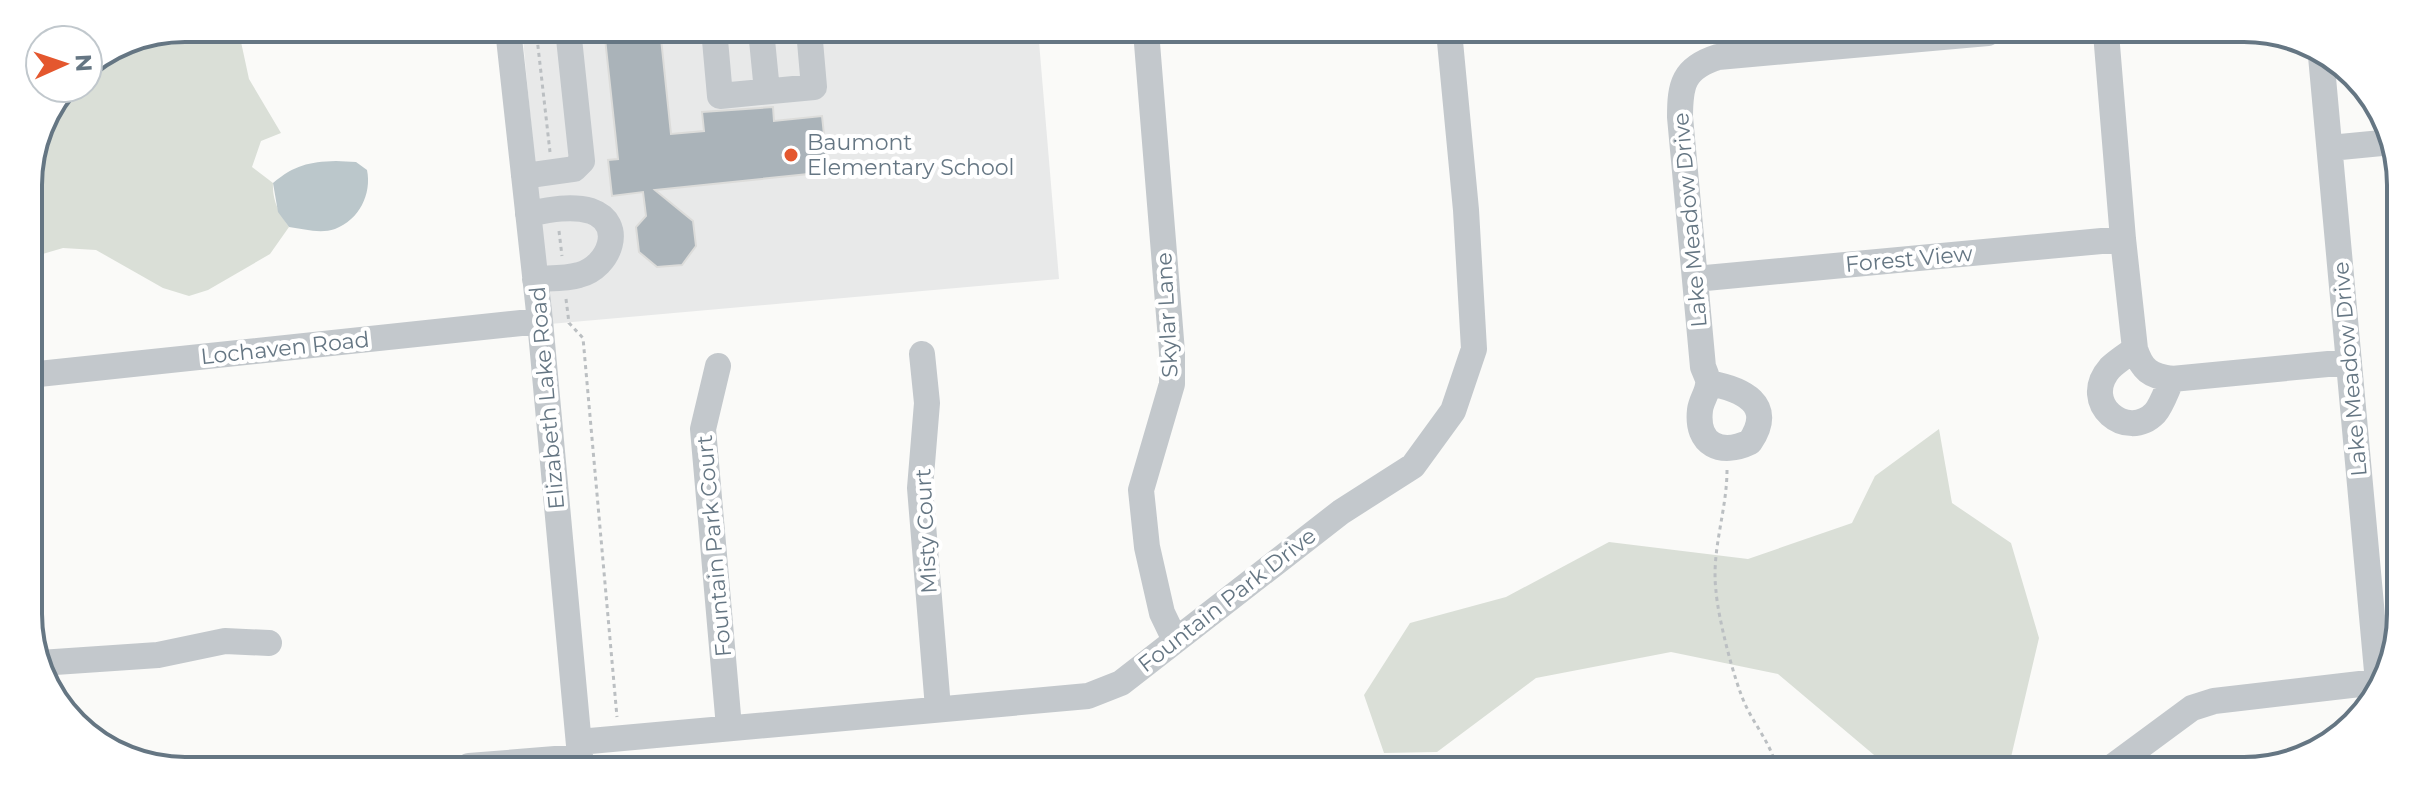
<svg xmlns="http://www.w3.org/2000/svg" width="2429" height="799" font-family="Montserrat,sans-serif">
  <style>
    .built { fill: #e8e9e9 }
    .green { fill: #dadfd7 }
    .water { fill: #bbc7cb }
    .building { fill: #aab3b9; stroke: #dcdcda; stroke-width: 2 }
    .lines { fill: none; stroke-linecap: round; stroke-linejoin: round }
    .path { stroke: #bbbfc2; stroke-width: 3; stroke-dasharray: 4 4; stroke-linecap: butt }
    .minor { stroke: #c3c8cc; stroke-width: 26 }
    .poi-dot { fill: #e4572e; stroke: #fff; stroke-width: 3 }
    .labels { text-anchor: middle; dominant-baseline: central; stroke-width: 8; stroke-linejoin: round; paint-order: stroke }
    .poi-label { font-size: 22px; fill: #657683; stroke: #fff; text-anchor: start }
    .street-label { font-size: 22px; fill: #657683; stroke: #fff }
    .rim { fill: none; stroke: #657683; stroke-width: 4 }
  </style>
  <rect width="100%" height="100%" fill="#fafaf8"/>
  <path class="built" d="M522,29L1038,30L1059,279L550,324Z"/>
  <path class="green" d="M185,28H238L249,79L281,133L261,141L252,167L273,183C272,201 279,213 289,227L270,254L208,290L189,296L163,288L96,250L63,248L29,258L28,175L40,124L65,88H88V65L125,40Z
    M1939,429L1952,503L2011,543L2039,638L2008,770H1887L1880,760L1778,674L1671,652L1536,678L1437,752L1384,753L1364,695L1410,623L1506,597L1609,542L1748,559L1852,523L1875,476Z"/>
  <path class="water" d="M336,161L356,162L367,170C372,194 359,220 335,229C320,234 304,229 289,227L278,212L273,183C295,165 308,162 336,161Z"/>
  <path class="building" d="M604,29H660L671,134L704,131L702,112L773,107L774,121L822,116L828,172L655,190L693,221L696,246L682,265L657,267L639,252L636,227L646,216L643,192L612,196L608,160L618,159Z"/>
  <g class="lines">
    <path class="path" d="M536,29L550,152
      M559,231L562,256
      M566,299L569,323L583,338L617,717
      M1727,470C1727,511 1711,550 1716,591C1718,618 1734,680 1745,704C1755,726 1772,745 1777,770"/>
    <path class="minor" d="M508,29L540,321L581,767
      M714,29L720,96L814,87L809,30
      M761,30L767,91
      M1146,31L1172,352V384L1141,490L1147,547L1162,613L1175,640
      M2106,33L2123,239L2135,349C2142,370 2150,376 2172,379L2349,362
      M2321,56L2378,682
      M2330,148L2392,142
      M524,176L574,169L582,161L568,29
      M528,214C548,210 571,205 591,211C626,223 610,267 579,275C566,279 549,278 535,279
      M1695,279L2123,239
      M2135,349C2127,355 2117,361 2110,368C2079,403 2127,442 2155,413C2162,405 2167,389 2172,379
      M922,354L927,403L920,488L938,708
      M718,366L703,429L729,727
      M29,375L540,321
      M1709,383C1742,389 1776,404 1750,442C1721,456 1696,445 1700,410C1701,401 1707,394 1708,385C1709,380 1705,372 1703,367L1680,117C1680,85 1683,68 1718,57L1988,33
      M40,663L158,655L225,641L269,643
      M579,742L1088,696L1121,683L1341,512L1413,466L1453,411L1474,349L1466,210L1449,31
      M469,766L580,757
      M2108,770L2192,708L2214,701L2377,682"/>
  </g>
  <circle class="poi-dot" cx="791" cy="155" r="8"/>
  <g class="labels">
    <g class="poi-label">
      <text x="807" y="142">Baumont<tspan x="807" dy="25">Elementary School</tspan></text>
    </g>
    <g class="street-label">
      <text transform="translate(1690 220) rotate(-95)">Lake Meadow Drive</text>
      <text transform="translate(1909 259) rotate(-5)">Forest View</text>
      <text transform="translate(1167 315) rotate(-93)">Skylar Lane</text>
      <text transform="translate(285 348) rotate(-6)">Lochaven Road</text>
      <text transform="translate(2350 369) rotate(-95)">Lake Meadow Drive</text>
      <text transform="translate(547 398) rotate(-95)">Elizabeth Lake Road</text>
      <text transform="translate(926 531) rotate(-93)">Misty Court</text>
      <text transform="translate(714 546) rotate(-95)">Fountain Park Court</text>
      <text transform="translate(1227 600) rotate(-38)">Fountain Park Drive</text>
    </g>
  </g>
  <path d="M0 0H2429V799H0ZM185 42H2244A143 143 0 0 1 2387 185V614A143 143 0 0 1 2244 757H185A143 143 0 0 1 42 614V185A143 143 0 0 1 185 42Z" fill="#fff" fill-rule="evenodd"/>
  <path class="rim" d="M185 42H2244A143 143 0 0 1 2387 185V614A143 143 0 0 1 2244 757H185A143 143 0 0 1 42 614V185A143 143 0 0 1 185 42Z"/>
  <g transform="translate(64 64) rotate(87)"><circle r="38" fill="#ffffff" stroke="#c1c8cd" stroke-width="2"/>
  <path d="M0-6L14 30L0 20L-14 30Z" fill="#e4572e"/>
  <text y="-12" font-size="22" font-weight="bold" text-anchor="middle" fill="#657683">N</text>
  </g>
</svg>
